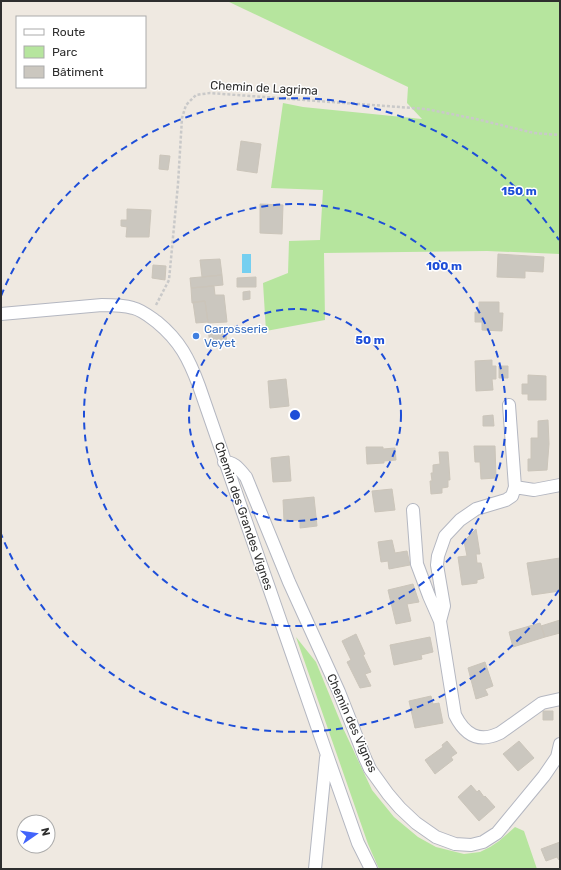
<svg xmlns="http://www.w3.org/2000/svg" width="561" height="870" font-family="Rubik,sans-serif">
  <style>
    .green { fill: #b6e59e }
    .water { fill: #75cff0 }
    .building { fill: #cbc7bf; stroke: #cbc5ba }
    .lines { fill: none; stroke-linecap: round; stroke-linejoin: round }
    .street-casing { stroke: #b4b7c1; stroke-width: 14 }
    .path { stroke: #c9c9c9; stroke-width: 2.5; stroke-dasharray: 3 2; stroke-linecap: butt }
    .street { stroke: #fff; stroke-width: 12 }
    .ring { fill: none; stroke: #1d4ed8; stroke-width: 2; stroke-dasharray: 7 5 }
    .shop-dot { fill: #3f7fe0; stroke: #fff; stroke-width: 1.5 }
    .labels { text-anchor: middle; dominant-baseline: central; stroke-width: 3; stroke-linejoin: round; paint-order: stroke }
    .street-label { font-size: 12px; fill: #2e2e2e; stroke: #fff }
    .shop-label { font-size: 12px; fill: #366cbe; stroke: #fff; text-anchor: start }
    .centre { fill: #1d4ed8; stroke: #fff; stroke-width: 2 }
    .ring-label { font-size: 12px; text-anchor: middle; font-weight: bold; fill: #1d4ed8; stroke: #fff; stroke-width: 3; stroke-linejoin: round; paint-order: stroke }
  </style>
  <rect width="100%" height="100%" fill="#efe9e1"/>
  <path class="green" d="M227,1H560V254L487,251L324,253L325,320L266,331L263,283L288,273L289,241L320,240L323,190L271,188L283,103L303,107L422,119L407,103L408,87Z
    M296,637L316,662L343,728L372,790L394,817L418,837L436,847L464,854L480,852L490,847L499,841L515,827L524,831L537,869H379L368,844Z"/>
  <path class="water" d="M242,254H251V273H242Z"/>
  <path class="building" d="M241,141L261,144L257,173L237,170Z
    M160,155L170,156L168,170L159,169Z
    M260,204L283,205L282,234L260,233Z
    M127,209L151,210L149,237H126L127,227L121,226V220H127Z
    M498,254L544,257L543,272L525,271V278L497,277Z
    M220,259L222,275L202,277L200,260Z
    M153,265L166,266L165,280L152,278Z
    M222,275L223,285L191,288L190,278Z
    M256,277V287H237V278Z
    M214,286L215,295H224L227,322L208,323L205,301L192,303L191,288Z
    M250,291V299L243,300V292Z
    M205,301L208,322L196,323L193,302Z
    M479,302H499V313H503L502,331L482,330V322H475V312H479Z
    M225,327L227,343L210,344L208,329Z
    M492,360V366H496V379H492L493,390L476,391L475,361Z
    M499,366H508V378H499Z
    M528,375L546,376V400H528V394H522V384H528Z
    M286,379L289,406L270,408L268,381Z
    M493,415L494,426H483V416Z
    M548,420L549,444L547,470L528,471V459H531V438H538V421Z
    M474,446H495L496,478L481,479L480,462H475Z
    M366,447H383V449L395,448L396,460L384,461V463L367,464Z
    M439,452H448L450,480H448V487L442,488V493L431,494L430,481H432L431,473H433V465L440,464Z
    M289,456L291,481L273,482L271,458Z
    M392,489L395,510L375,512L372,491Z
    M314,497L317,526L300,528V520L284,521L283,500Z
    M476,529L480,554H476L477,563H481L484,578L477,580V583L462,585L458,557L467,556L464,541Z
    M392,540L395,553L407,551L410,565L389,569L388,561L381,562L378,542Z
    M560,558V591L532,595L527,563Z
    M413,584L419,602L407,604L411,621L396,624L388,590Z
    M560,620V633L545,637L541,626Z
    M540,623L545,637L513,647L509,632Z
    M356,634L365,654L363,655L371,672L365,674L371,686L360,688L347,662L351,660L342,641Z
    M430,637L433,652L421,655L422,659L394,665L390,645Z
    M485,662L493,686L485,689L488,695L476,699L468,668Z
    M431,696L433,704L439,703L443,723L415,728L409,701Z
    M543,711H553V720H543Z
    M447,741L457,753L451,757L453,760L435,774L425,760L443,747L442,745Z
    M519,741L534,758L518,771L503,754Z
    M471,785L477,792L479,790L484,797L485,796L495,807L479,821L458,797Z
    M560,842V860H559L557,857L546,861L541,849Z"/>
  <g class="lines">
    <g class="street-casing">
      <path id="street" d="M1,314L102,305C113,305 123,305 133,308C142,310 150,317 157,322C180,341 189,359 199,386L327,755L358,843L371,869
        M509,405L515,487L512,496L506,500L476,509L460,520L445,536L438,556L437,565L444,606L440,621L455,715C465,735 479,743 500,733L542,703L560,699
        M224,462C235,462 239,469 246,477L289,582L339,692L365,758L370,769L388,794L400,808L416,823L436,837L455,844L471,845L483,842L497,833L544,776L557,757L560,744
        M515,487L534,490L560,485
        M413,510L417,564L429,596L440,621
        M315,869L326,758"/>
    </g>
    <path class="path" d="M156,305L169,280L178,184L182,118L186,105L196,95L210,93L426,109L476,119L534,133L560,135"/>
    <use href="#street" class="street"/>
  </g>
  <g class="ring">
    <circle cx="295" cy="415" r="106"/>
    <circle cx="295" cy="415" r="211"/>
    <path d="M559 590A317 317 0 0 1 1 534M1 296A317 317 0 0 1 559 240"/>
  </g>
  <circle class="shop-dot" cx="196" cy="336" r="4"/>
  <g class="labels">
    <g class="street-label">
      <text transform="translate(264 88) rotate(3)">Chemin de Lagrima</text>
      <text transform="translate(244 516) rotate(71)">Chemin des Grandes Vignes</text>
      <text transform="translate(352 723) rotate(66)">Chemin des Vignes</text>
    </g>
    <g class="shop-label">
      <text x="204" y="329">Carrosserie<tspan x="204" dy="14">Veyet</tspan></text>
    </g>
  </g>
  <circle cx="295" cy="415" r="6" class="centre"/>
  <g class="ring-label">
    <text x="519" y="195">150 m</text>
    <text x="444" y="270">100 m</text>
    <text x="370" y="344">50 m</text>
  </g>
  <rect width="561" height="870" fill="none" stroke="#2e2e2e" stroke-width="4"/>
  <rect x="16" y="16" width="130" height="72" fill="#ffffff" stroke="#ababab"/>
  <rect x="24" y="29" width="20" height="6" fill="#ffffff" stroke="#ababab"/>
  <text x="52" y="36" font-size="12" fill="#2e2e2e">Route</text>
  <rect x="24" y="46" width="20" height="12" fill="#b6e59e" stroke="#ababab"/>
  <text x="52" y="56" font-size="12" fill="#2e2e2e">Parc</text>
  <rect x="24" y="66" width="20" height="12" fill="#cbc7bf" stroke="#ababab"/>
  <text x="52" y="76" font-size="12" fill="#2e2e2e">Bâtiment</text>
  <g transform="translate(36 834) rotate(77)"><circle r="19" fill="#ffffff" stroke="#ababab"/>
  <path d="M0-3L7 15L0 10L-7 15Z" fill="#4264fb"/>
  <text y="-6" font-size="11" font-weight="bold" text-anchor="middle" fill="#2e2e2e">N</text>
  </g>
</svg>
